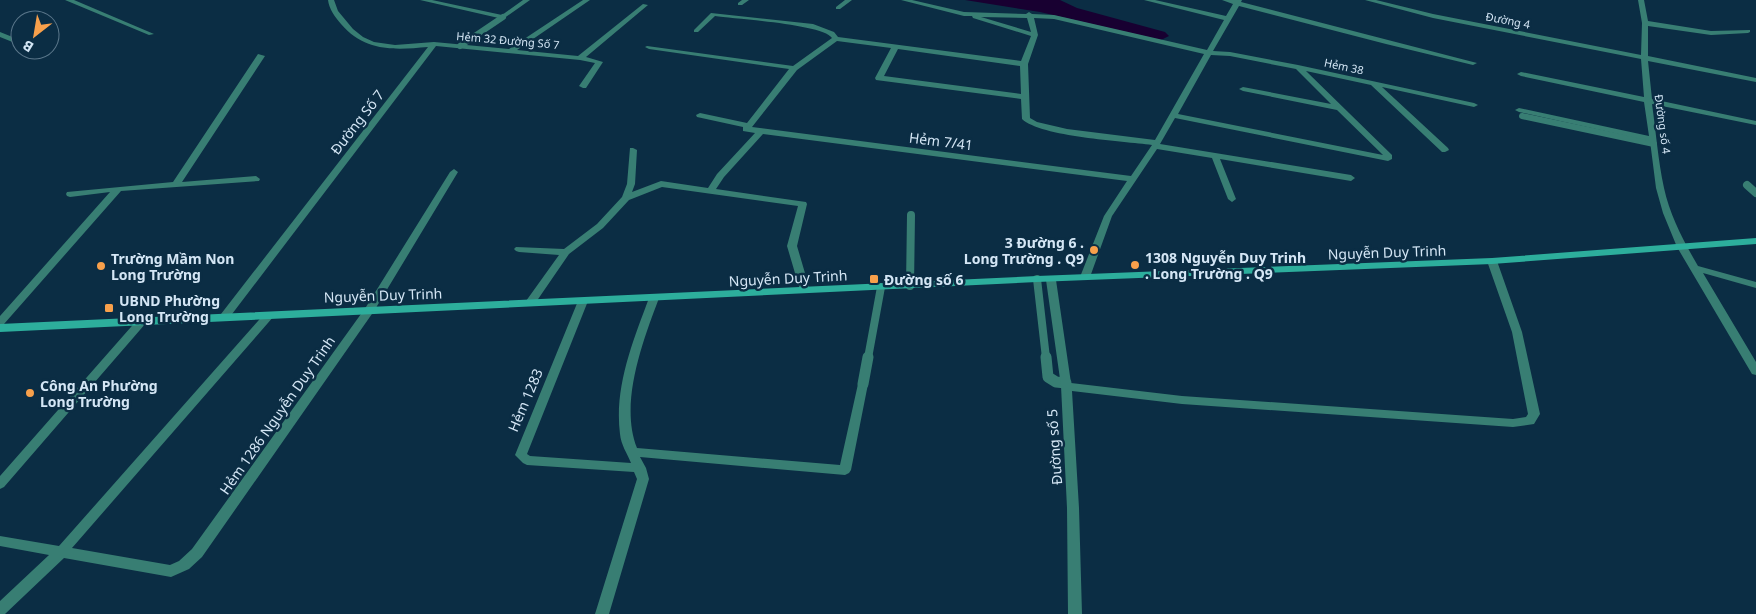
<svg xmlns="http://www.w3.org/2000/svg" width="1756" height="614" font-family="'Noto Sans',sans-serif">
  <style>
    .water { fill: #180031 }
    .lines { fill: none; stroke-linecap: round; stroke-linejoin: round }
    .lane-far2 { stroke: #387e73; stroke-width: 6 }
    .lane-far1 { stroke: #387e73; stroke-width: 8 }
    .lane { stroke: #387e73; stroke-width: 11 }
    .street { fill: #387e73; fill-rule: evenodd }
    .secondary { fill: #2dae9c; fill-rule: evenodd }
    .poi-dot { fill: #f8a04b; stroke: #0b2d44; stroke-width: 2 }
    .labels { text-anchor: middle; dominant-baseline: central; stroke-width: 5; stroke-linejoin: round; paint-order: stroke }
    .far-street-label { font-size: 11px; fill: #d4e6f5; stroke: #0b2d44 }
    .street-label { font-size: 14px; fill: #d4e6f5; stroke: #0b2d44 }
    .poi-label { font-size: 14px; font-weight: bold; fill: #d4e6f5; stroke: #0b2d44; text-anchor: start }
  </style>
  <rect width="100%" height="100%" fill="#0b2d44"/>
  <path class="water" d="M965,0H1060L1077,8L1165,32L1169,36L1161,40L1040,12Z"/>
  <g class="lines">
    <path class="lane-far2" d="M460,46L503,17
      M1522,116L1654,144"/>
    <path class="lane-far1" d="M1747,185L1756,193
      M1037,279L1046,358
      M910,286L911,215
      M868,358L881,287"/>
    <path class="lane" d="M1046,357L1048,377L1056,382L1066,383
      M863,384L868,357"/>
    <path class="street" d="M65,0H74L154,34L149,35Z
      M328,0H334L338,11L353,29L363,37L374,42L395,45L434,42L509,49L583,0H590L517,50L578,56L643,4L648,5L586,57L603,62L586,88H583L579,86L595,63L580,60L436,46L229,318H221L220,316L221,314L428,47C394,50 365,52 341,24C335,17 329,9 328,0Z
      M420,0H432L502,15L523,0H530L503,19Z
      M742,0H749L742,5H738V3Z
      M845,0H852L840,9H836V7Z
      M901,0H912L964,12L1026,14L1029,12L1032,14L1054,15L1207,50L1224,20L1144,0H1155L1226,16L1233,4L1222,0H1242L1241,2L1477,63L1473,65L1386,44L1239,6L1213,51L1230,52L1298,65L1474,103L1478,105L1474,107L1382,87L1448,148L1449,150L1445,152H1442L1371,85L1306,71L1392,155V159L1388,161L1175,118L1160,144L1351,175L1355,178L1351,181L1220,159L1236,199L1232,202L1228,199L1212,158L1157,149L1112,216L1090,277L1085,280L1080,277L1104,216L1127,181L763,134L724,177L716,189L806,202L807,204L797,246L810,290L808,292H802L800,290L787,246L798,206L662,187L629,200L603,228L569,254L534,305H526L525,303L526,301L559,255L519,252L516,251L514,249L516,247L564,249L597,224L622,197L627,184L630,148H633L637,150L635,184L632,192L661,181L708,188L717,174L755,133L743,131V127L697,117L696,115L700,113L747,123L789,69L649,49L645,47L647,46L793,66L832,38C823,24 735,19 715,16L698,32H694V30L711,13L813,24L834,32L838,37L1021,61L1031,36L973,18L972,16H964ZM981,17L1027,18L1031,32ZM1034,18L1054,19L1204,54L1155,140L1067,129L1037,122L1030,118L1028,64L1038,35ZM837,41L891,48L875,78L876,80L1021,99L1022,119C1041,137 1123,141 1152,145L1131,176L752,127L797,70ZM898,49L1020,66L1021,94L884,76ZM1211,55L1230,56L1296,69L1331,104L1243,87L1239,89L1243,91L1337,110L1383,155L1178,114Z
      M1365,0H1376L1433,14L1641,55L1642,23L1638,0H1644L1648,21L1711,31L1750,30V32L1748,33L1711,35L1648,26V56L1756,78V82L1648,61L1652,99L1756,121V125L1652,104C1656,132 1658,160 1664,188C1670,216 1684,242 1698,266L1756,282V288L1703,273L1756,362V375L1752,374L1677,247L1663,213L1656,188L1650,141L1519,112L1515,110L1519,108L1649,136L1644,102L1521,76L1517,74L1521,72L1644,97L1641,59L1433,18Z
      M0,32L20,40V45L0,37Z
      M31,50H40L49,55L42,57Z
      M258,54L265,56L182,182L256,176L260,179L259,181L121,191L4,324L0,325V316L110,192L70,197L67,196L66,194L67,192L173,182Z
      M454,169L458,172L374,311L202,557L189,569L171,577L64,558L5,614H0V601L49,555L0,546V536L59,546L266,312H274L275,314L274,316L72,548L170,565L179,561L192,549L366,307L450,172Z
      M1492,258L1497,261L1522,332L1540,414L1534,424L1513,427L1182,404L1072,391L1079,508L1082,614H1068L1067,508L1061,386L1046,280L1048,278H1054L1056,280L1071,383L1182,396L1513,419L1526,417L1528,414L1512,332L1487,261Z
      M654,295L659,298C643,341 619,403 637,448L840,465L858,384L859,381H867L868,384L851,470L849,473L845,475L640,457L646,468L649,479L609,614H595L637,479L634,472L527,465L523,463L515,455L578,301L583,298L588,301L527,454L530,456L631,463C627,453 621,445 620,434C614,387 633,341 649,298Z
      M142,318L146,319L147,321L146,323L4,487L0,489V476L138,319Z"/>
    <path class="secondary" d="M1756,238V244L1492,264L1037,282L0,332V324L1037,276L1492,258Z"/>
  </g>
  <g class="poi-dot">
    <circle cx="1094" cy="250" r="5"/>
    <circle cx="1135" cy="265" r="5"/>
    <circle cx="101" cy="266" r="5"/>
    <rect x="869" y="274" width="10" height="10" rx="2.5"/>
    <rect x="104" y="303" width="10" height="10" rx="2.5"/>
    <circle cx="30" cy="393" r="5"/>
  </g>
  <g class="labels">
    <g class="far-street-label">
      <text transform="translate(1508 20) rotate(11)">Đường 4</text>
      <text transform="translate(508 40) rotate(5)">Hẻm 32 Đường Số 7</text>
      <text transform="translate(1344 66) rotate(12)">Hẻm 38</text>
      <text transform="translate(1663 124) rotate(82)">Đường số 4</text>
    </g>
    <g class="street-label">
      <text transform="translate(357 122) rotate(-52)">Đường Số 7</text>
      <text transform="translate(941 141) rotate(7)">Hẻm 7/41</text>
      <text transform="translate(1387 252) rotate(-2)">Nguyễn Duy Trinh</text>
      <text transform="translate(788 278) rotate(-3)">Nguyễn Duy Trinh</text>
      <text transform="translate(383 295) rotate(-2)">Nguyễn Duy Trinh</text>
      <text transform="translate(525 400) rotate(-67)">Hẻm 1283</text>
      <text transform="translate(277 415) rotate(-55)">Hẻm 1286 Nguyễn Duy Trinh</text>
      <text transform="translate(1054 447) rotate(-94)">Đường số 5</text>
    </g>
    <g class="poi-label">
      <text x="1084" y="242" text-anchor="end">3 Đường 6 .<tspan x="1084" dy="16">Long Trường . Q9</tspan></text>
      <text x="1145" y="257">1308 Nguyễn Duy Trinh<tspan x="1145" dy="16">. Long Trường . Q9</tspan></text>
      <text x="111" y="258">Trường Mầm Non<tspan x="111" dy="16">Long Trường</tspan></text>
      <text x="884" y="279">Đường số 6</text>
      <text x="119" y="300">UBND Phường<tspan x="119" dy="16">Long Trường</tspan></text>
      <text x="40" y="385">Công An Phường<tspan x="40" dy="16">Long Trường</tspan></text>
    </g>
  </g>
  <g transform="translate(35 35) rotate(211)"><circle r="24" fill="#0b2d44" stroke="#5b778b"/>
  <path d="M0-4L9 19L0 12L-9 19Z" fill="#f8a04b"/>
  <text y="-8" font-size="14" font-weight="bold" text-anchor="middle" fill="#d4e6f5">B</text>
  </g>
</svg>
